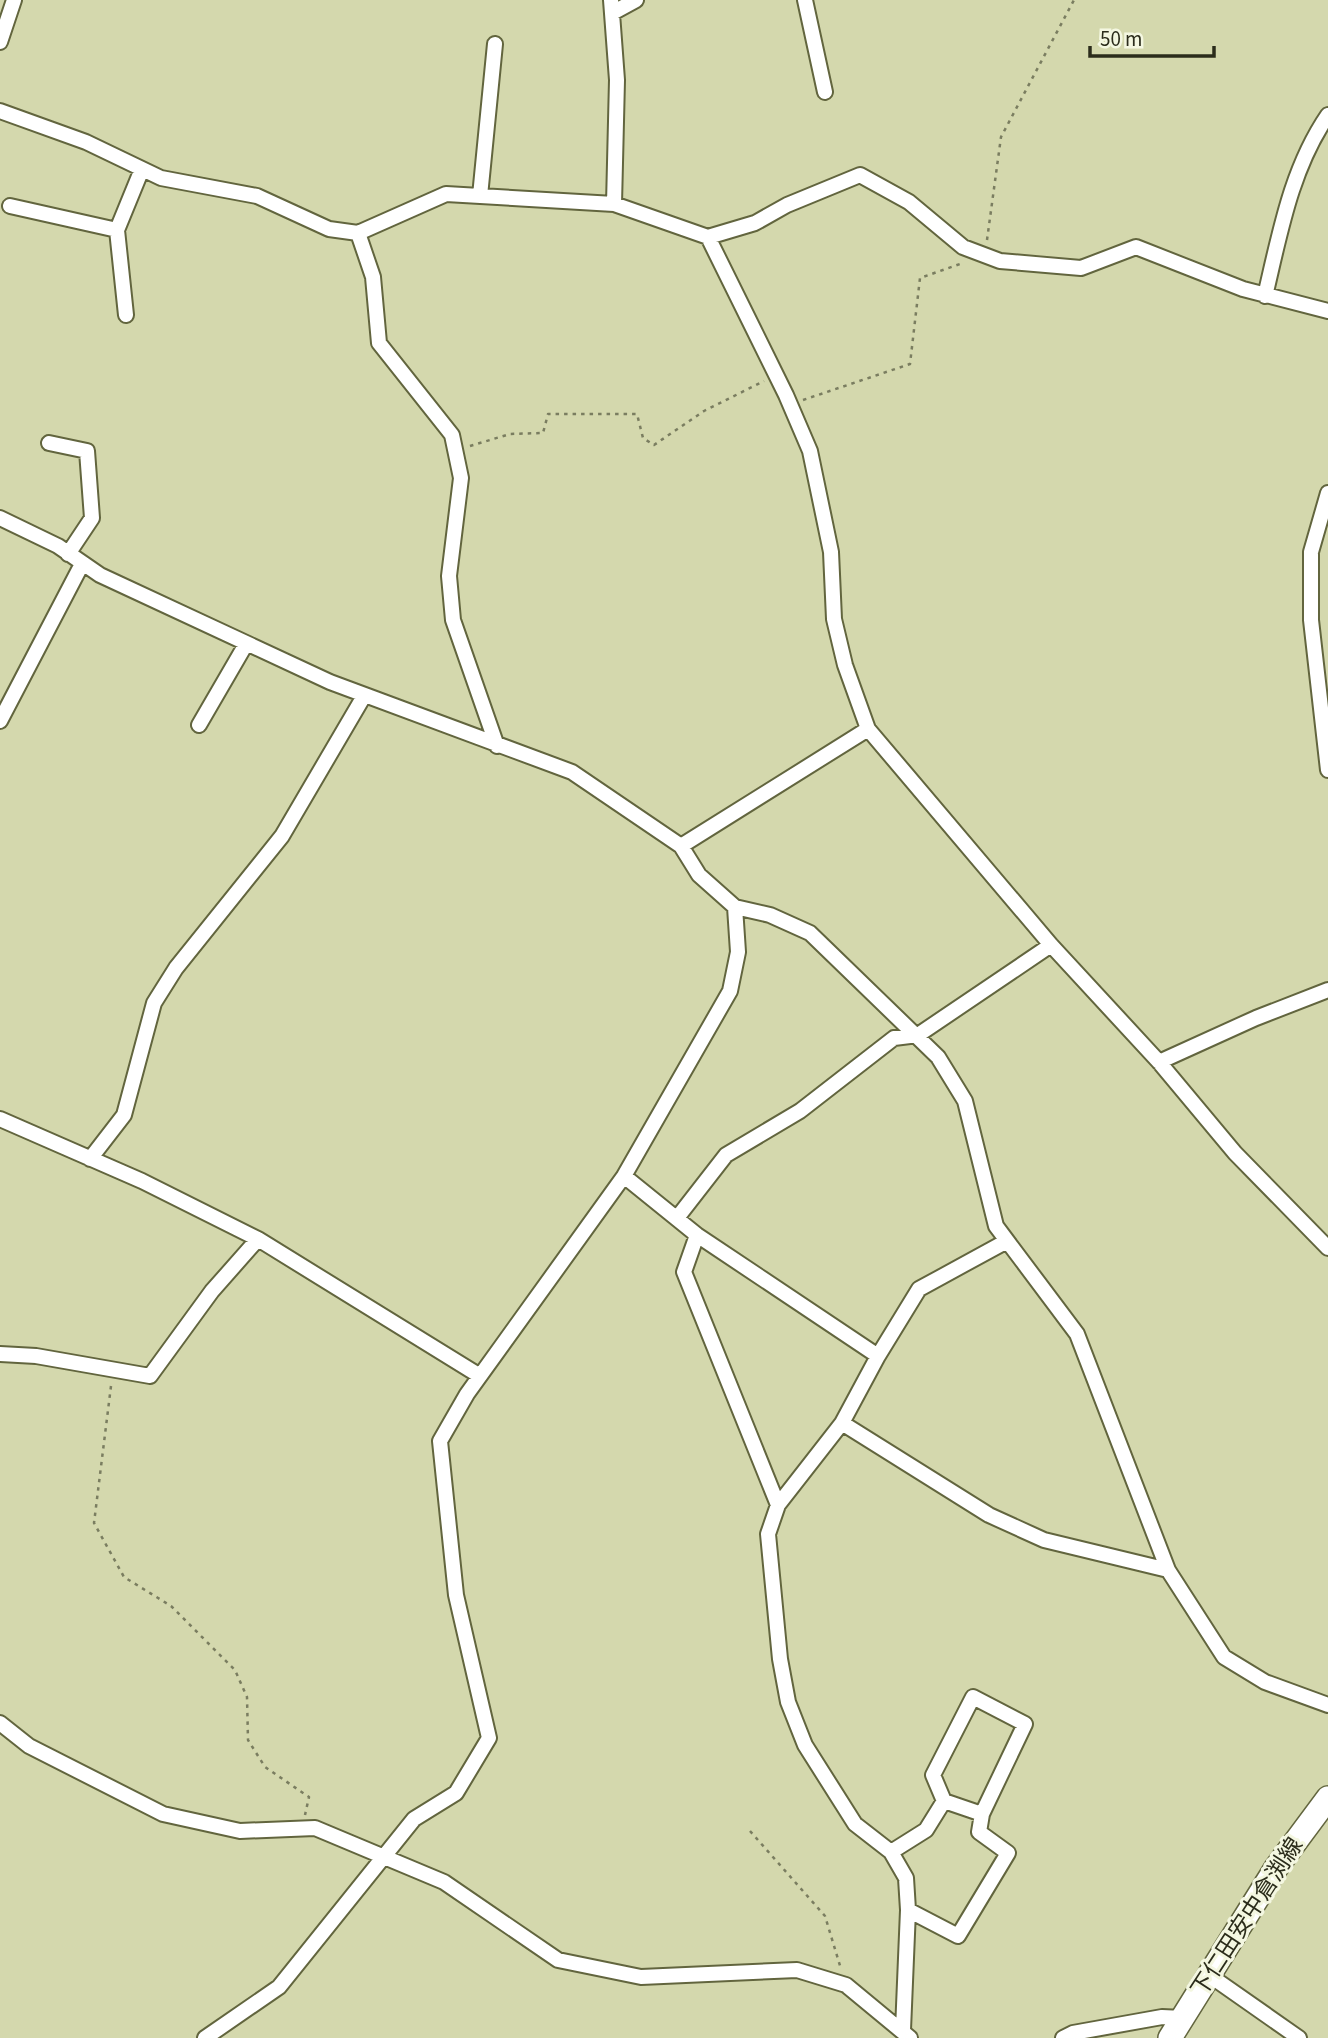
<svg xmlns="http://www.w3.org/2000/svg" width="1328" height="2038" font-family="'Source Sans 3','Noto Sans JP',sans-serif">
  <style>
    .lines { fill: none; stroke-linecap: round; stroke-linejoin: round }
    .street-casing { stroke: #62653e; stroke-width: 18 }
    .primary-casing { stroke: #62653e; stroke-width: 26 }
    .path { stroke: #7a7d60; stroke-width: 2.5; stroke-dasharray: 3.5 5; stroke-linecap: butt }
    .street { stroke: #fff; stroke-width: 14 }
    .primary { stroke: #fff; stroke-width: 23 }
    .labels { text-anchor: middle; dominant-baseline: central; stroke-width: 6; stroke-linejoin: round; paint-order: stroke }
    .street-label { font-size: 23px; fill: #2b2c1b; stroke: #f4f7e1 }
  </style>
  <rect width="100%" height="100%" fill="#d4d8ad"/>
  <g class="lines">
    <g class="street-casing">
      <path id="street" d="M611,0L617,80L614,204
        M805,0L825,92
        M614,12L636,0
        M0,42L14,0
        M0,111L86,142L161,178L257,196L329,229L358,233L446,194L614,204L708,237L755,223L787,205L860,175L909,202L963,247L1000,261L1081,268L1136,247L1243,289L1328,311
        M480,196L495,44
        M10,206L117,230
        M358,233L373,277L379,343L452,435L461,478L449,576L453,620L497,746
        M708,237L786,395L810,451L831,552L834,619L845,665L868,729L1051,945L1159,1062L1235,1153L1328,1248
        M1265,296C1280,233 1291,169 1328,115
        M126,315L117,230L142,169
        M49,443L87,451L92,518L68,554
        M1328,493L1311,552V620L1328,770
        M0,518L58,546L100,575L330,682L572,772L681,846L699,875L735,907L738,952L730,991L624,1176L467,1394L440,1441L456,1595L489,1738L456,1793L414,1819L279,1987L205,2038
        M0,721L82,564
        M199,725L246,644
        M681,846L868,729
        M735,907L770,915L810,933L938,1057L965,1101L996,1226L1077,1334L1168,1570L1224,1657L1265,1682L1328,1705
        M1159,1062L1256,1018L1328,990
        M0,1119L142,1181L258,1239L480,1376
        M90,1159L124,1115L154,1003L176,968L282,836L364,696
        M624,1176L697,1235L878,1356L842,1423L778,1505L768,1534L780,1659L788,1702L805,1745L855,1824L891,1852L906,1878L908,1910L903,2030
        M677,1218L726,1155L800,1111L894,1038L918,1035L1051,945
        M697,1235L684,1272L778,1505
        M0,1354L36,1356L150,1376L212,1291L258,1239
        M878,1356L919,1289L1007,1241
        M842,1423L989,1515L1044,1540L1168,1570
        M0,1723L29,1746L163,1814L240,1831L315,1828L444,1882L558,1960L641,1977L797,1970L846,1985L910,2038
        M944,1801L933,1775L973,1697L1025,1724L982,1814
        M891,1852L926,1830L944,1801L982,1814L979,1832L1008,1853L958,1936L908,1910
        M1209,1975L1299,2038
        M1063,2038L1073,2033L1162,2017L1183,2018"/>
    </g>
    <g class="primary-casing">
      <path id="primary" d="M1170,2038L1276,1868L1328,1798"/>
    </g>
    <path class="path" d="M987,240L1001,137L1074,0
      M803,400L910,364L920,278L960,264
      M470,446L510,434L543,433L548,414H637L643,438L654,445L704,411L764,381
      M111,1386L94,1523L124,1577L171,1606L235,1670L247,1697L248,1740L265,1767L309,1797L305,1815
      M750,1831L825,1916L841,1969"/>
    <use href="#street" class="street"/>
    <use href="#primary" class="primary"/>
  </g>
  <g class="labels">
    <g class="street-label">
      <text transform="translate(1247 1917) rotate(-57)">下仁田安中倉渕線</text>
    </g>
  </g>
  <path d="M1090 46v10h124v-10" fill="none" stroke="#2b2c1b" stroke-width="3.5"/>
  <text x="1100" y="46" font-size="21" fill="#2b2c1b" stroke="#f4f7e1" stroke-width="5" paint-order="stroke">50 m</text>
</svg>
